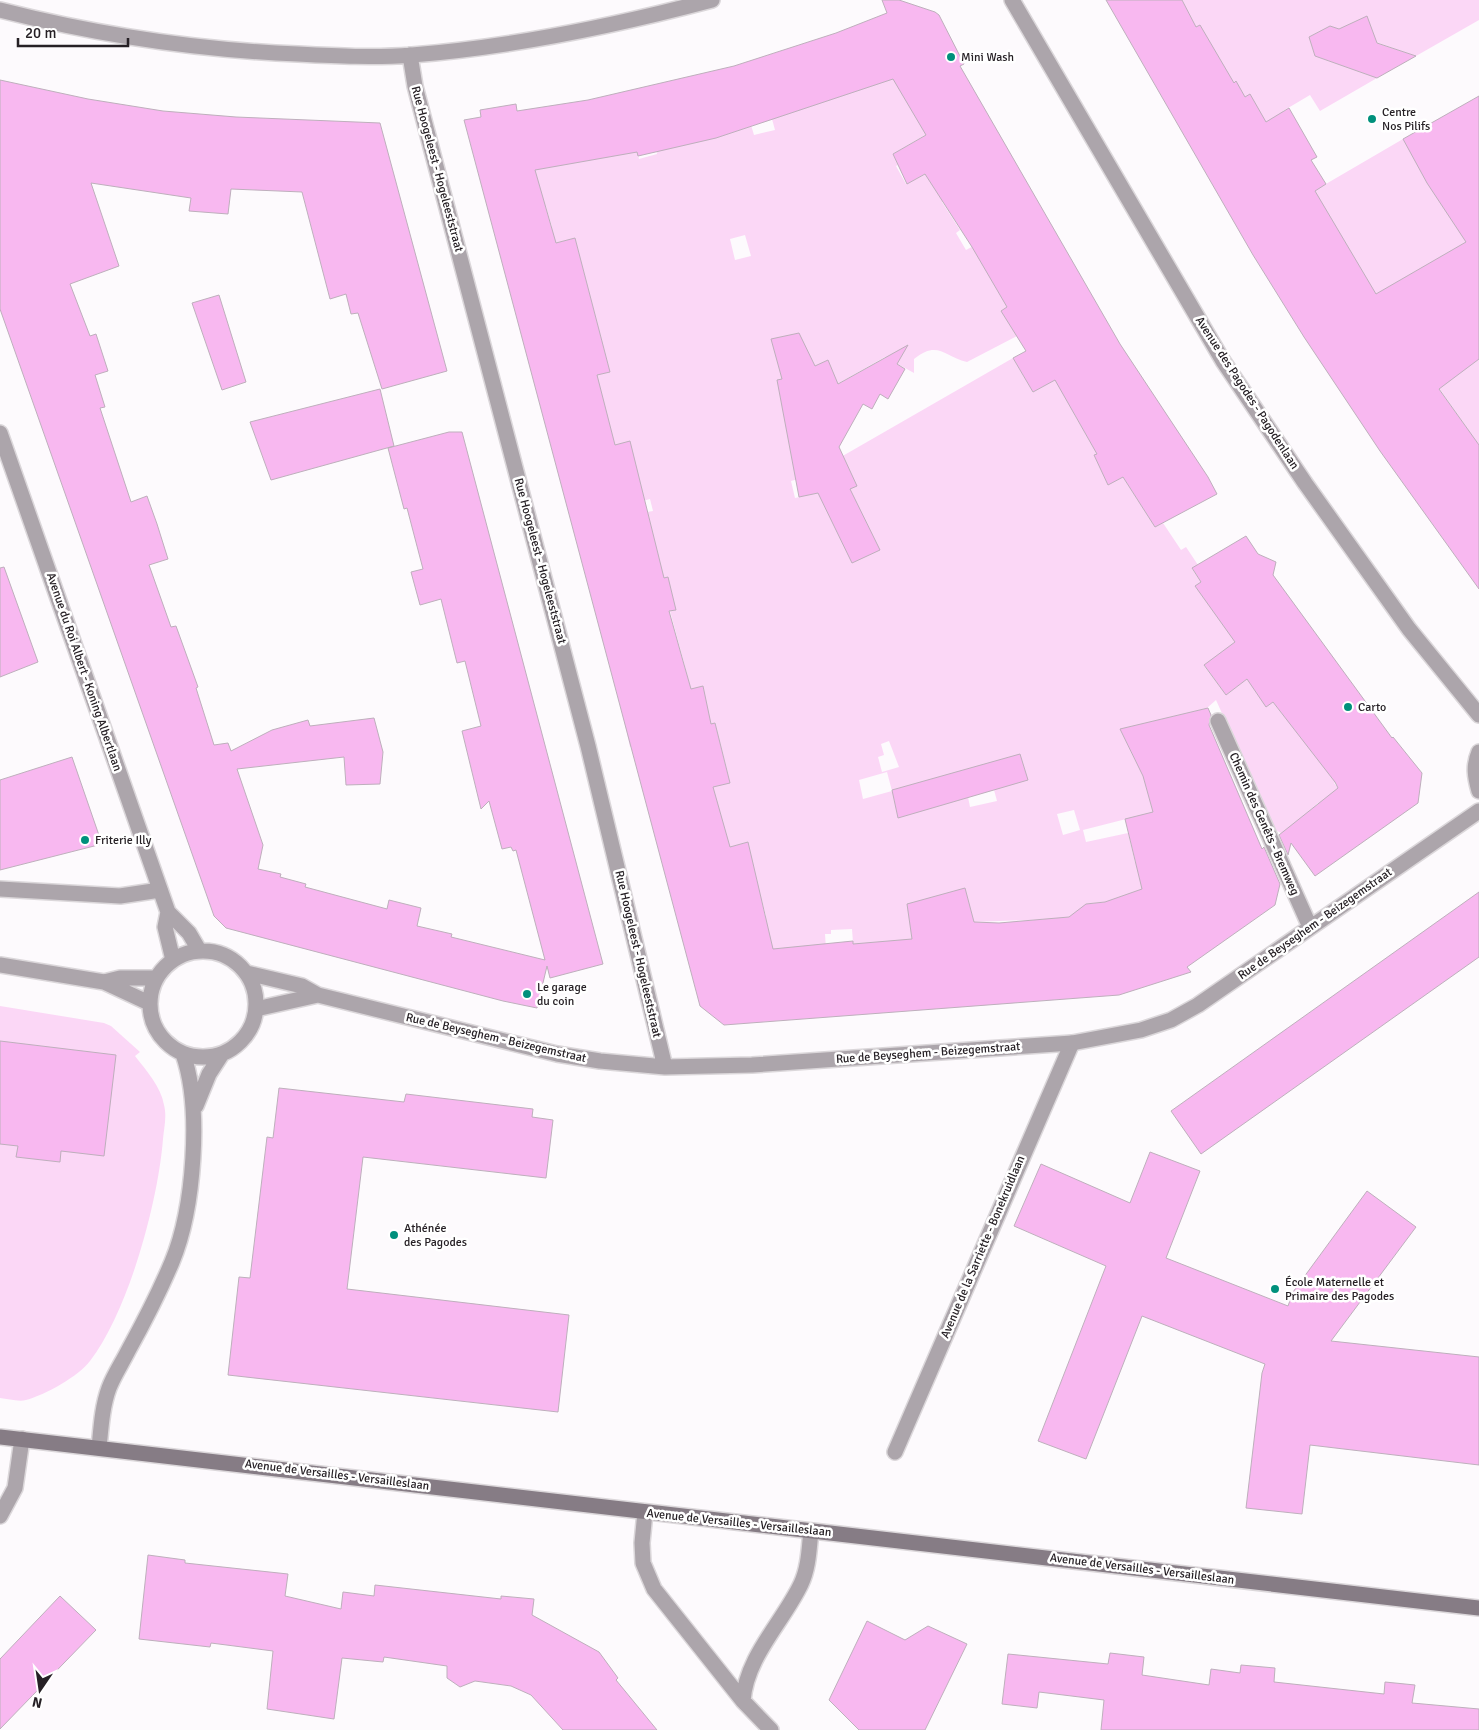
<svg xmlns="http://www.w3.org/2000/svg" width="1479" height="1730" font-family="Signika,sans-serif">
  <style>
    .green { fill: #fbd7f6; fill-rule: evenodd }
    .building { fill: #f8b8f0; stroke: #beafbc }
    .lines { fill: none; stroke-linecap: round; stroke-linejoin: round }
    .lane-casing { stroke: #dbd7da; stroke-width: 18 }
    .street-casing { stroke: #dbd7da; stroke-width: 18 }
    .secondary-casing { stroke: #dbd7da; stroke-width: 18 }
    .lane { stroke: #aca5ab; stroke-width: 15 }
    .street { stroke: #aca5ab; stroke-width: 15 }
    .secondary { stroke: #867c85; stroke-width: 15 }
    .poi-dot { fill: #00907c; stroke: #fff; stroke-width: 2 }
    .labels { text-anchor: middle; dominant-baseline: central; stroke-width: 5; stroke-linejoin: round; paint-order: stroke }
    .poi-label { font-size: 12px; fill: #262025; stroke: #fff; text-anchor: start }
    .street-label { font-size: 12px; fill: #262025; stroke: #fff }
  </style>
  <rect width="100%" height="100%" fill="#fdfafd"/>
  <path class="green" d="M1182,0H1479V20L1416,56L1330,26L1309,37L1315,56L1377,78L1320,111L1310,95L1283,111L1292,127L1270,139L1249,95L1245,97L1236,82L1224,88L1181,5L1184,3Z
    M893,77L930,132L893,154L898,165L896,166L906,184L930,172L946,199L942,202L960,230L956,233L966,250L981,242L1007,307L1001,311L1017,336L967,362C943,356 938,340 914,359V373L885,357L809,400L820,469L1013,358L1033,392L1072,371L1074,414L1093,447L1108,440L1111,447L1094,455L1108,484L1123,477L1155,527L1163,523L1181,550L1186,547L1198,565L1192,569L1201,582L1196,586L1238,644L1204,666L1226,695L1254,674L1267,706L1273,702L1283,715L1289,711L1337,781L1334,783L1352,806L1322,807L1318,803L1309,811L1311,816L1286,836L1274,829L1216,700L1207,708L1160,720L1130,750L1136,762L1141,761L1157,783L1146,786L1153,812L1184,829L1138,816L1083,830L1086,842L1128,833L1135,862L1178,855L1108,922L1103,902L1086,904L1082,918L974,922L965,889L911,931L912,939L854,956L852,929L831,930V934H825L826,949L781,948L776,949V952L766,953V916L762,901L755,902L748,842L719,850L713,787L730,782L715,723L630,747L622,712L704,690L703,686L691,689L670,611L676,610L646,583L647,512L653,511L650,499L639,502L615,445L592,376L610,372L575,238L545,246L552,227L546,207L522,170L635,140L639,159L657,154L656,148L748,115L754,135L775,130L772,119ZM745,235L751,256L735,260L730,239ZM816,474L821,492L795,498L791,481ZM889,741L899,767L882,772L878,757L884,755L881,744ZM987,764L997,801L970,807L968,797ZM887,772L892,791L863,799L859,780ZM1074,810L1080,830L1063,835L1057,814Z
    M1403,139L1466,242L1479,359V454L1467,428L1439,388L1283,209Z
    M0,1006L104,1023L111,1026L140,1052L135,1056C146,1070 161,1087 164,1105C167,1116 164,1128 163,1139C158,1202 129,1310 90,1361C79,1376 45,1395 26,1400C19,1402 8,1399 0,1398Z"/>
  <path class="building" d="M882,0H899L935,12L939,15L964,64L960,66L1120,344L1208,477L1217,494L1155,527L1123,477L1108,485L1094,455L1097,454L1055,380L1033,392L1013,358L1026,351L1001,311L1007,307L972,247L925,174L907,184L893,154L926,135L893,79L716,138L638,156L637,152L535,170L556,243L575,238L610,372L597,375L615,445L630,441L664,578L668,577L676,610L669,611L683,661L691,689L703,686L711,724L715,723L730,783L713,787L730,847L748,842L773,949L853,941V944L912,939L907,904L965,888L974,922L999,923L1069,917L1086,904L1105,902L1142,889L1125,819L1153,812L1143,776L1120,729L1208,708L1211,715L1209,725L1262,849L1264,847L1280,884L1275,905L1187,967L1191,972L1119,995L724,1025L700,1006L464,120L481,117L480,110L516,104L517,111L588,100L734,66L836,33L887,13Z
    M1106,0H1182L1196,27L1200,25L1234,83L1236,81L1245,97L1250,94L1266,122L1289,108L1317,157L1311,160L1326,184L1315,191L1376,294L1466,242L1427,183L1403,139L1479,96V359L1439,389L1479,445V589L1380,451L1304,337L1253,255Z
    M1367,16L1377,43L1416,56L1377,78L1315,56L1309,37L1330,26L1339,29Z
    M0,80L88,99L163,111L236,117L380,123L447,371L382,389L358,313L351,314L346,294L330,299L302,192L231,189L228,214L189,211L191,198L91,183L119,266L70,284L90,336L96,334L108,371L95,375L105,407L100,408L131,502L147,496L157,524L168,559L149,565L171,627L176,626L198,687L196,688L214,745L228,743L231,751L272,730L308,720L310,726L374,718L383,752L380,784L346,785L344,757L237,769L263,845L258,869L281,874L280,877L306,884L305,887L387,909L389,900L421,908L417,926L452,934L451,937L545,960L516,850L513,851L511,847L502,849L489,801L481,809L462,731L481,726L465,661L457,663L441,599L420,605L411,572L423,569L407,508L404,509L388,448L449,432H462L603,964L550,978L547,966L537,1008L503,1001L226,928L214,916L0,309Z
    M219,295L246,382L222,390L192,303Z
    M799,333L815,366L828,360L838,384L908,345L897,364L905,369L888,399L880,394L872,409L863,404L839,447L857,486L850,489L880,550L852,563L818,493L799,497L777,380L782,379L771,339Z
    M380,389L394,446L271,480L250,422Z
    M1246,536L1258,554L1276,562L1273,575L1392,738L1393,737L1422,773L1418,803L1315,876L1291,843L1288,855L1279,835L1338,788L1335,782L1273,702L1266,707L1247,679L1226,695L1204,665L1235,642L1195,586L1201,582L1192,568Z
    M4,567L38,662L0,677V568Z
    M1020,754L1028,780L898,818L892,790Z
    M72,757L102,844L0,870V780Z
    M1479,892V957L1201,1154L1171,1111Z
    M0,1041L116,1055L104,1156L61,1151L60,1162L16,1157L18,1146L0,1144Z
    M279,1088L404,1102L406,1094L533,1109L532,1117L553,1120L546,1178L363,1157L347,1289L569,1315L558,1412L228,1375L239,1277L250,1278L267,1137L273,1138Z
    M1150,1152L1200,1171L1166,1258L1288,1306L1293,1292L1367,1191L1416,1227L1331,1341L1479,1357V1465L1310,1445L1302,1514L1246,1508L1262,1373L1265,1364L1142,1316L1086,1459L1038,1441L1106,1266L1014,1226L1041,1164L1130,1203Z
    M148,1555L185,1560V1563L288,1574L285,1596L341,1609L343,1592L374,1596L375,1585L501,1599V1596L534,1599L532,1615L599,1652L618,1678L616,1680L657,1730H563L531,1695L511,1686L475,1681L460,1687L447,1678V1666L384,1657L383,1662L342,1658L334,1719L267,1709L273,1651L211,1643L210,1647L139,1639Z
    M60,1596L96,1630L0,1729V1659Z
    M867,1621L905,1640L928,1626L967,1644L925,1730H859L829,1700Z
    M1110,1653L1144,1657L1142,1675L1209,1685L1211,1669L1240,1673L1241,1665L1275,1668L1274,1682L1384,1694L1385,1682L1415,1685L1412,1703L1479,1709V1730H1101L1104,1700L1039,1692L1037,1708L1002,1704L1008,1654L1108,1664Z"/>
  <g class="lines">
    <g class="lane-casing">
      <path id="lane" d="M0,889L120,896L160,890
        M895,1452L1072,1043"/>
    </g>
    <g class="street-casing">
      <path id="street" d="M1012,0L1223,361L1305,483L1409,629L1479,715
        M0,10C98,35 197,50 298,54C336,56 374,58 412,55C513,47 614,26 712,0
        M410,55L415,86L588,746L665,1067
        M0,433L168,912L189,933L199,950
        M1218,721L1310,927
        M1479,752C1473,766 1475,777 1479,791
        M168,912L165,927L173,960
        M150 1004a53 53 0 1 1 106 0a53 53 0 1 1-106 0Z
        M0,965L104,982L149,1003
        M247,973L302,986L318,995L557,1054L600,1061L665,1067L752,1065L1072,1043L1141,1030L1171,1020L1198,1005L1479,811
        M104,982L120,978H156
        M256,1009L318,995
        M196,1106L209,1074L222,1054
        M99,1448C101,1428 102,1407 109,1388C114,1375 122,1363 128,1351C144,1322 159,1293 172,1262C194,1209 202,1108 183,1054
        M645,1512L642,1543L643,1563L654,1589L743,1701L771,1730
        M0,1516L15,1488L22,1439
        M743,1701C746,1657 783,1622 801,1584C809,1567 809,1548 811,1531"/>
    </g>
    <g class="secondary-casing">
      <path id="secondary" d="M0,1437L1479,1608"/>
    </g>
    <use href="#lane" class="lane"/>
    <use href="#street" class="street"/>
    <use href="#secondary" class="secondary"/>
  </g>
  <g class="poi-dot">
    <circle cx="951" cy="57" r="5"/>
    <circle cx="1372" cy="119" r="5"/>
    <circle cx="1348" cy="707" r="5"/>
    <circle cx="85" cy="840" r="5"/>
    <circle cx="527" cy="994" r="5"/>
    <circle cx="394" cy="1235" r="5"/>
    <circle cx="1275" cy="1289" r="5"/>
  </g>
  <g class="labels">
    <g class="poi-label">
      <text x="961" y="57">Mini Wash</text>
      <text x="1382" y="112">Centre<tspan x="1382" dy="14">Nos Pilifs</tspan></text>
      <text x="1358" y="707">Carto</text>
      <text x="95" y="840">Friterie Illy</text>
      <text x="537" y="987">Le garage<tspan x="537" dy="14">du coin</tspan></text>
      <text x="404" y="1228">Athénée<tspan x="404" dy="14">des Pagodes</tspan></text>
      <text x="1285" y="1282">École Maternelle et<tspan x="1285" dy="14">Primaire des Pagodes</tspan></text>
    </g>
    <g class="street-label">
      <text transform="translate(437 169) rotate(75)">Rue Hoogeleest - Hogeleeststraat</text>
      <text transform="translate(1247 393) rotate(57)">Avenue des Pagodes - Pagodenlaan</text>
      <text transform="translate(540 561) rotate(75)">Rue Hoogeleest - Hogeleeststraat</text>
      <text transform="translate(84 672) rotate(71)">Avenue du Roi Albert - Koning Albertlaan</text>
      <text transform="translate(1264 824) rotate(66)">Chemin des Genêts - Bremweg</text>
      <text transform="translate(1315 924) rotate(-35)">Rue de Beyseghem - Beizegemstraat</text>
      <text transform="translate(638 954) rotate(77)">Rue Hoogeleest - Hogeleeststraat</text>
      <text transform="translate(496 1038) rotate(13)">Rue de Beyseghem - Beizegemstraat</text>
      <text transform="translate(928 1053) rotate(-4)">Rue de Beyseghem - Beizegemstraat</text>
      <text transform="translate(983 1247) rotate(-67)">Avenue de la Sarriette - Bonekruidlaan</text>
      <text transform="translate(337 1475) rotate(7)">Avenue de Versailles - Versailleslaan</text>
      <text transform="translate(739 1523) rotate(6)">Avenue de Versailles - Versailleslaan</text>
      <text transform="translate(1142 1569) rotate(7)">Avenue de Versailles - Versailleslaan</text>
    </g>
  </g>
  <g transform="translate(40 1690) rotate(193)" stroke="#ffffff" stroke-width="4" paint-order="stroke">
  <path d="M0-4L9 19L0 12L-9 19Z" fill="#262025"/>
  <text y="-8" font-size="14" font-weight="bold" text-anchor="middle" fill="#262025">N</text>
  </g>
  <path d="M18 38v8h110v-8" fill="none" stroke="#262025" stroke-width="2.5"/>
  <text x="25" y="38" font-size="15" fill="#262025" stroke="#ffffff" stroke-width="4" paint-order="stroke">20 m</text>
</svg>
